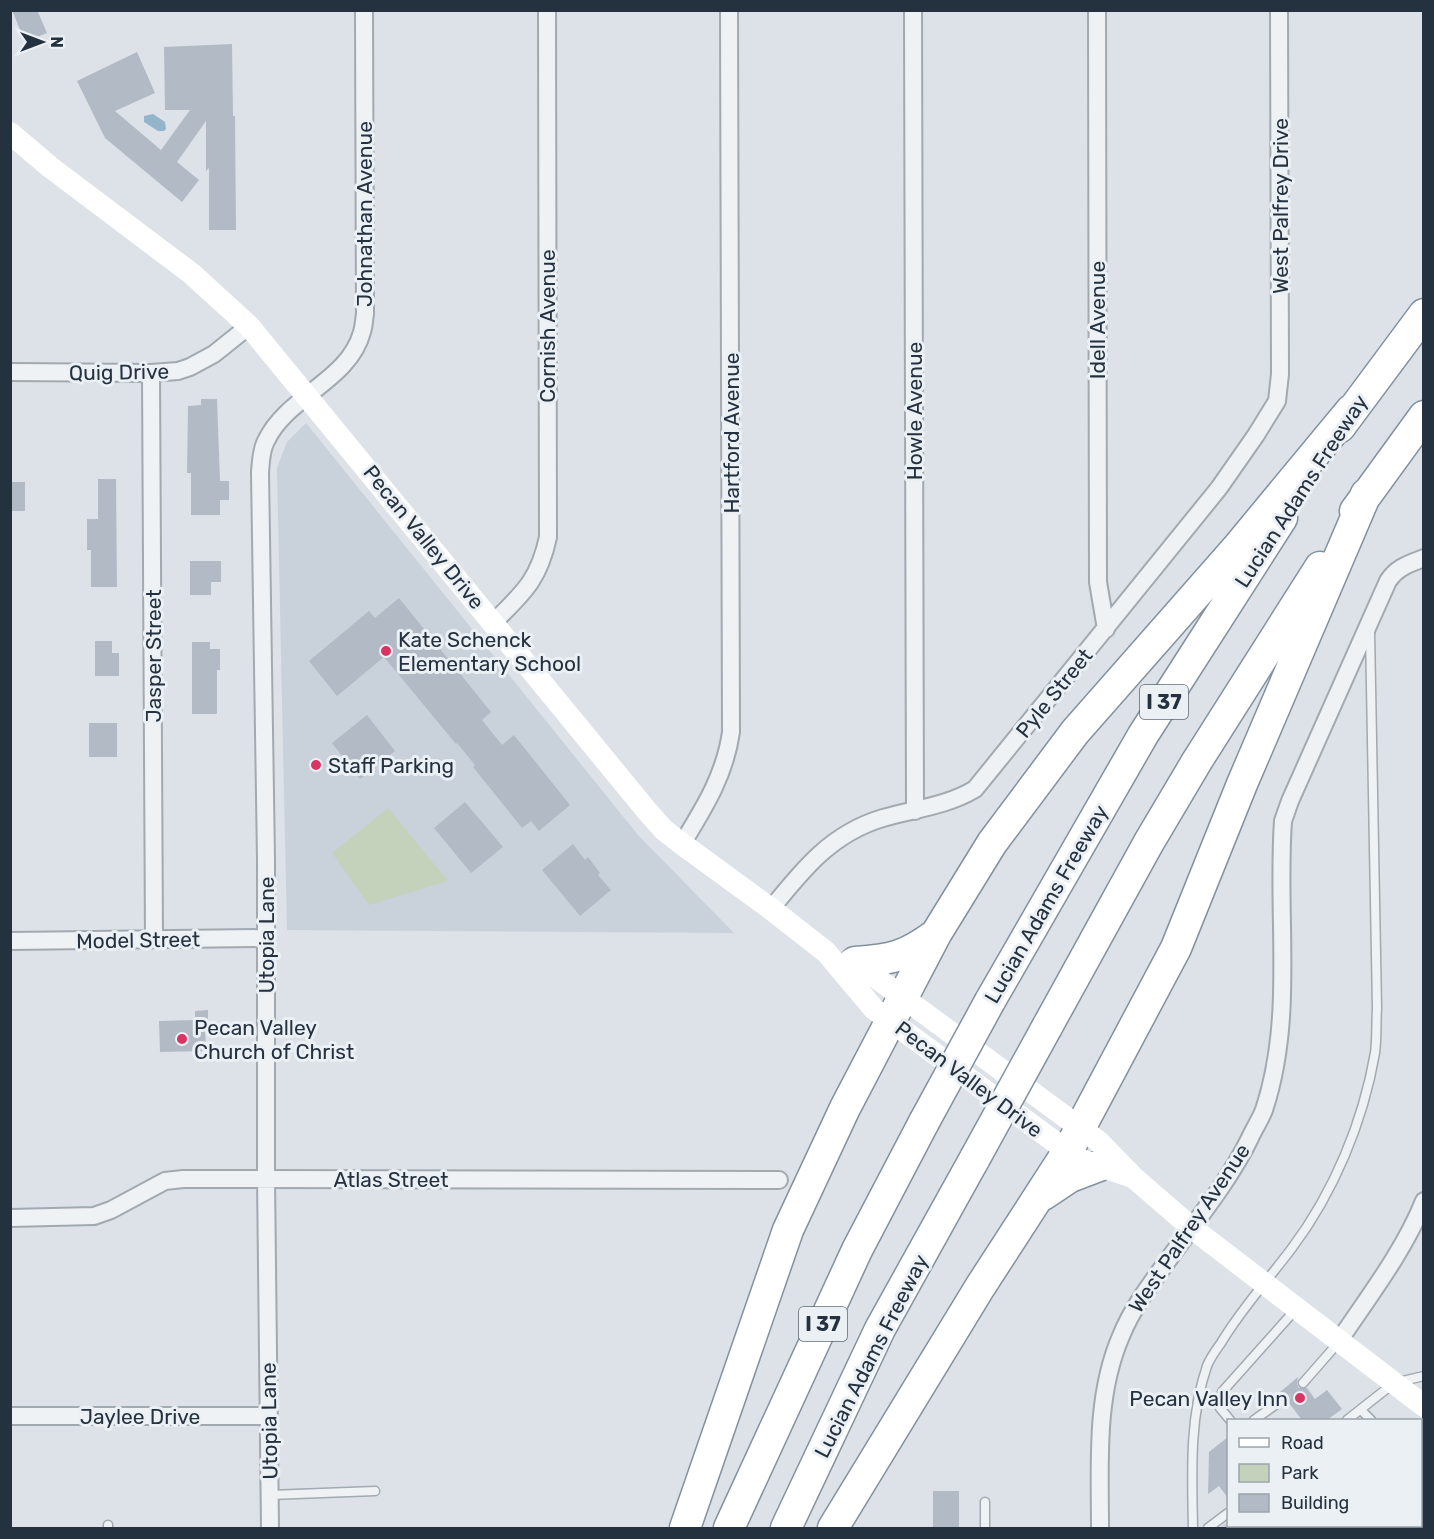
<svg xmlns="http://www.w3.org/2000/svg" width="1434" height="1539" font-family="Rubik,sans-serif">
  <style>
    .built { fill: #c9d1da }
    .green { fill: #c4d2bc }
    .water { fill: #93b5cb }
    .building { fill: #b2bbc5 }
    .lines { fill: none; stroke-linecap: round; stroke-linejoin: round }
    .lane-casing { stroke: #a1a9b1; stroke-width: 11 }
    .street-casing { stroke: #a1a9b1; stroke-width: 20 }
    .highway-casing { stroke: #82919f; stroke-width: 33 }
    .lane { stroke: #eef2f5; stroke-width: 8 }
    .street { stroke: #eef2f5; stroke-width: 16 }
    .secondary { stroke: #fff; stroke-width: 22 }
    .highway { stroke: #fff; stroke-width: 30 }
    .highway-bridge-casing { stroke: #82919f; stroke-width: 33; stroke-linecap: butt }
    .highway-bridge { stroke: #fff; stroke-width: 30 }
    .poi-dot { fill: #d93462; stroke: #ebf0f5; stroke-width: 2 }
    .labels { text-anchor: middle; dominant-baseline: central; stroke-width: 6; stroke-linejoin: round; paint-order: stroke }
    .shield { fill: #ebf0f5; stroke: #606a76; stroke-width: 1.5 }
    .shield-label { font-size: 20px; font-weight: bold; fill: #24313f }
    .street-label { font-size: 21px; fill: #24313f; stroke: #ebf0f5 }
    .poi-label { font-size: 21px; fill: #24313f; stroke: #ebf0f5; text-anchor: start }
  </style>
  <rect width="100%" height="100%" fill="#dce2e7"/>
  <path class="built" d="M306,423L638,835L734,933L287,930L277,468L287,442Z
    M1421,1438L1423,1441V1528H1219L1228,1522V1526H1420Z"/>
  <path class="green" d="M388,808L448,881L369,905L332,853Z"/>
  <path class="water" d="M153,114L165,122L166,129L164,131H158L144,122V116Z"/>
  <path class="building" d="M12,10H37L47,33L25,42Z
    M232,44L233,116H235L236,230H209V168L206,171V121L177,162L199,180L182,202L105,138L77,81L137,52L155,93L115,111L161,150L190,110H165L164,47Z
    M201,399H217L220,481H229V500H220V515H191V473H187L188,406L201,405Z
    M98,479H116L117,587H91V550H87V519H98Z
    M10,482H25V511H10Z
    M190,561H221V582H211V595H190Z
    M399,598L491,712L482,720L502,745L514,735L570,805L539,831L531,821L522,828L473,767L475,765L457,743L456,744L384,657L337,696L309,661L369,611L375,618Z
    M95,641H112V653H119V676H95Z
    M192,642H210V649H220V670H217V714H192Z
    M367,715L395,751L360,779L332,743Z
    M89,723H117V757H89Z
    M465,802L503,847L471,873L434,828Z
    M573,844L585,860L588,857L600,873L598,875L611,890L580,916L542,870Z
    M208,1010V1027L205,1028L206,1051L160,1052L159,1021L195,1020V1011Z
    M1298,1377L1297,1384L1299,1388H1307L1315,1399L1327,1390L1342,1409L1327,1420H1302L1289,1403L1291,1398L1290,1394L1280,1392Z
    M1228,1437V1498L1219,1486L1208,1494L1209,1452Z
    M933,1491H959V1528H933Z"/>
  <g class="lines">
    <g class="lane-casing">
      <path id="lane" d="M1303,1383L1338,1343
        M1361,1410L1371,1420
        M1230,1420L1220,1408L1222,1392L1296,1309
        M1254,1420L1285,1398
        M1347,1420L1394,1383L1424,1376
        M1420,1474L1424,1477
        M270,1495L375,1491
        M985,1502V1528
        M108,1525V1528
        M1193,1528C1192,1474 1189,1418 1207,1366C1210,1358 1216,1350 1221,1343C1241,1309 1268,1280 1292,1248C1334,1192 1363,1122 1375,1053C1377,1038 1376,1023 1377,1008L1370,632
        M1208,1528L1228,1513"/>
    </g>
    <g class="street-casing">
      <path id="street" d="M913,10L915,811
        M1097,10L1098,582L1106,629
        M10,372L151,373L178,371L190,367L214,354L249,326
        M151,373L154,939
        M493,623C523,593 539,580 548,537L547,10
        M682,844C704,808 725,775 731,732L729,10
        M771,909C803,869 832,833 883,818C914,809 947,806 975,789L1219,488L1256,435L1277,401L1280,374L1279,10
        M10,941L266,938
        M10,1218L94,1216L111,1210L165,1181L183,1179L779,1180
        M1339,1341C1369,1296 1404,1251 1424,1201
        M10,1416H269
        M270,1528L266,1178V860L260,472C261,462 261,450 266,441C287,396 349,381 362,332C364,326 364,319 365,314L364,10
        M1100,1528C1100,1464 1095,1396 1121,1336C1132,1309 1149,1286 1166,1263C1195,1222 1228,1183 1250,1138C1254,1129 1260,1120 1264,1110C1295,1016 1276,918 1283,821L1290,801L1388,581C1397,567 1409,564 1424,558"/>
    </g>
    <g class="highway-casing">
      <path id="highway" d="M1340,427L1424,314
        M1355,511L1424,416
        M855,962C892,960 906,956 936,934
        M990,1001L1143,735L1282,518
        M1047,1027L1149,842L1197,761L1320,567
        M1043,1195L1070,1177L1099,1166
        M685,1528L788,1230L845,1108L936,934L992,843L1075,732L1236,549L1351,410
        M729,1528L857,1250L924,1122
        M786,1528L880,1329L975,1158
        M833,1528L980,1287L1068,1151L1176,948L1242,784L1366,494"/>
    </g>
    <use href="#lane" class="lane"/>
    <use href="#street" class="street"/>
    <path class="secondary" d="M10,133L50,167L192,274L249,326L647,811L664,830L682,844L771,909L826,952L874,1009L1078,1159L1133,1177
      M850,960L855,962L1098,1141L1133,1177L1192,1228L1424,1406"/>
    <use href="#highway" class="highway"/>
    <g class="highway-bridge-casing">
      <path id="highway-bridge" d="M924,1122L990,1001
        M975,1158L1047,1027"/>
    </g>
    <use href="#highway-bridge" class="highway-bridge"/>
  </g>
  <g class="poi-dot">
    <circle cx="386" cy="651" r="6"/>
    <circle cx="316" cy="765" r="6"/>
    <circle cx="182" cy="1039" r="6"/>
    <circle cx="1300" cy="1398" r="6"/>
  </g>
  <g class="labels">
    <g class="shield">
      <rect x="1140" y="685" width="48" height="34" rx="4.5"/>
      <rect x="799" y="1307" width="48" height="34" rx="4.5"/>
    </g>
    <g class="shield-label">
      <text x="1164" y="702">I 37</text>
      <text x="823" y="1324">I 37</text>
    </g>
    <g class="street-label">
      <text transform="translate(1280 206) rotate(-90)">West Palfrey Drive</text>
      <text transform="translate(364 214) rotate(-90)">Johnathan Avenue</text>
      <text transform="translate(1097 320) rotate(-90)">Idell Avenue</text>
      <text transform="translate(547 326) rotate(-90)">Cornish Avenue</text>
      <text transform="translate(119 372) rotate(-1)">Quig Drive</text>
      <text transform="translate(914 411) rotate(-90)">Howle Avenue</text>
      <text transform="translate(731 433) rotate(-90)">Hartford Avenue</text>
      <text transform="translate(1301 491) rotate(-57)">Lucian Adams Freeway</text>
      <text transform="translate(424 537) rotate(51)">Pecan Valley Drive</text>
      <text transform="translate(153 656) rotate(-90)">Jasper Street</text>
      <text transform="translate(1054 693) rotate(-51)">Pyle Street</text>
      <text transform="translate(1046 904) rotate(-60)">Lucian Adams Freeway</text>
      <text transform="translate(266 935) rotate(-90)">Utopia Lane</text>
      <text transform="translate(138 940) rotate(-1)">Model Street</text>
      <text transform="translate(969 1079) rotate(37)">Pecan Valley Drive</text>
      <text x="391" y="1179">Atlas Street</text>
      <text transform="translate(1189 1228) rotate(-56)">West Palfrey Avenue</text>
      <text transform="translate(871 1356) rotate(-63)">Lucian Adams Freeway</text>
      <text x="140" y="1416">Jaylee Drive</text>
      <text transform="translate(269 1421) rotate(-91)">Utopia Lane</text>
    </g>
    <g class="poi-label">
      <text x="398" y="639">Kate Schenck<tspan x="398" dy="24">Elementary School</tspan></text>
      <text x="328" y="765">Staff Parking</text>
      <text x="194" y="1027">Pecan Valley<tspan x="194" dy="24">Church of Christ</tspan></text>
      <text x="1288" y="1398" text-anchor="end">Pecan Valley Inn</text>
    </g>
  </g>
  <rect width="1434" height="1539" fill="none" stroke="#24313f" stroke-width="24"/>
  <rect x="1227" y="1419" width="195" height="108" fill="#ebf0f5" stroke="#9ba4ac" stroke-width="1.5"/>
  <rect x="1239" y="1438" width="30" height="9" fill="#ffffff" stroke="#9ba4ac" stroke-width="1.5"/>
  <text x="1281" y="1449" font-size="18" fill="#24313f">Road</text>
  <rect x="1239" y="1464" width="30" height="18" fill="#c4d2bc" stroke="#9ba4ac" stroke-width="1.5"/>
  <text x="1281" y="1479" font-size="18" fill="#24313f">Park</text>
  <rect x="1239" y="1494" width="30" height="18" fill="#b2bbc5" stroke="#9ba4ac" stroke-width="1.5"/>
  <text x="1281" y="1509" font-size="18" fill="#24313f">Building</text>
  <g transform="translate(42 42) rotate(90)" stroke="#ebf0f5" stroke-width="4.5" paint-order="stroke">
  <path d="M0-4.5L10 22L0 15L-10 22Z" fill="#24313f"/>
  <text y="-9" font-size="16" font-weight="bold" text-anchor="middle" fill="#24313f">N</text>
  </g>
</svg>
